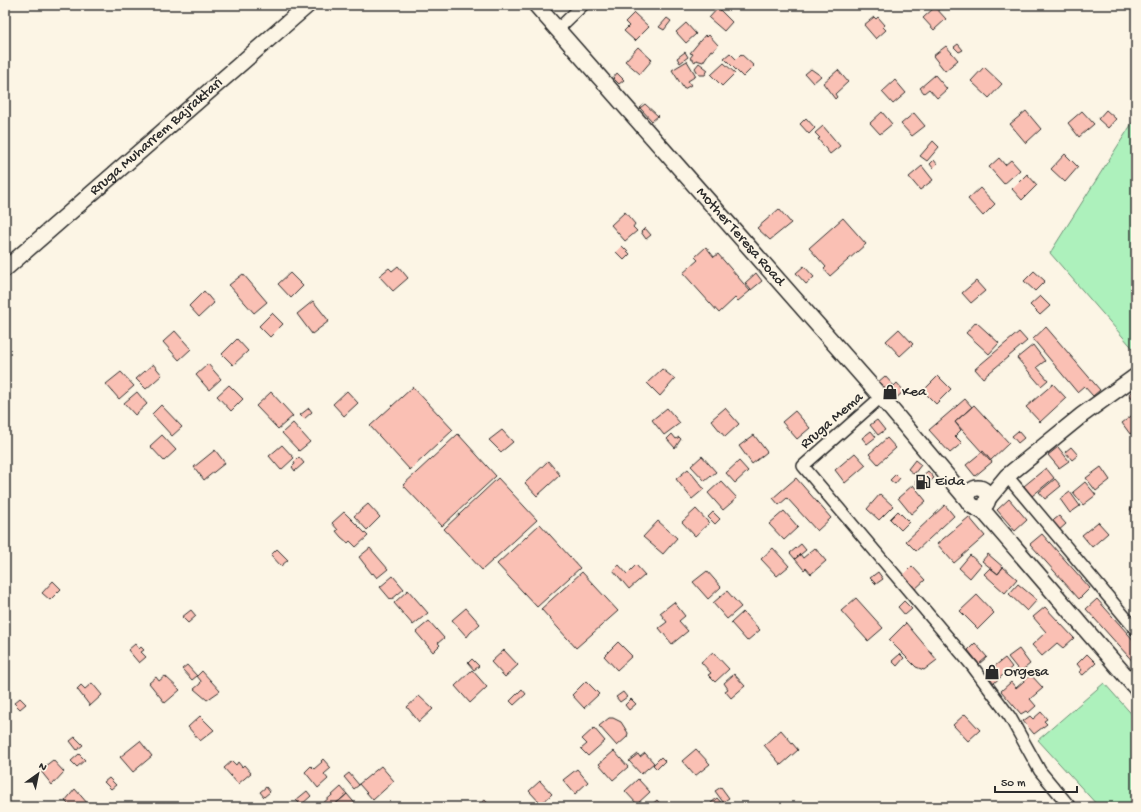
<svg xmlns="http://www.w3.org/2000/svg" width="1141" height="812" font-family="'Gochi Hand',sans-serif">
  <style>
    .green { fill: #adf1bc; stroke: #6c8e74 }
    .building { fill: #fac0b4; stroke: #2b2b2b }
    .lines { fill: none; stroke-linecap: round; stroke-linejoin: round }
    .street-casing { stroke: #2b2b2b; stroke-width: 14 }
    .secondary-casing { stroke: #2b2b2b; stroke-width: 18 }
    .street { stroke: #fcf5e5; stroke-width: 11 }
    .secondary { stroke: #fcf5e5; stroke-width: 15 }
    .labels { text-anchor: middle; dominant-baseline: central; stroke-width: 4; stroke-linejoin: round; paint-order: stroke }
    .street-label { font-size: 15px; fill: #2b2b2b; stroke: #fcf5e5 }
    .poi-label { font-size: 15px; fill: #2b2b2b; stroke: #fcf5e5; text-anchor: start }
  </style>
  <rect width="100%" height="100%" fill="#fcf5e5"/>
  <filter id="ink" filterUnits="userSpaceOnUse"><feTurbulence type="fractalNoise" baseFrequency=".025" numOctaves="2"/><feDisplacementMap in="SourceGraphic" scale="8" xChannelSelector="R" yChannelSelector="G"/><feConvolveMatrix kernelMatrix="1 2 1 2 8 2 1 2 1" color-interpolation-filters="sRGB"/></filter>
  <g filter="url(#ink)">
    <path class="green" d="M1136,117V352L1050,253Z
      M1104,683L1136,719V807H1099L1038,740Z"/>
    <path class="building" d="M935,7L946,19L934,30L923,18Z
      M718,8L732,22L724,31L709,18Z
      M634,13L649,27L635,41L624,31L629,26L625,22Z
      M874,17L876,19L878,17L885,25L883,27L886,30L876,39L864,25Z
      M667,18L671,21L664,30L659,27Z
      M686,23L696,34L686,43L676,32Z
      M705,35L707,37L709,35L718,45L713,51L711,50L703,62L696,60L695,62L690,58L693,54L690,53Z
      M958,44L963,50L959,52L954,47Z
      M946,46L958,60L945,71L933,56Z
      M638,47L652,60L640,74L625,61Z
      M685,52L688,57L680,63L677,58Z
      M730,53L736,59L741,54L754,66L743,77L724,58Z
      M687,61L696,76L688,81L691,85L684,89L672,70Z
      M699,63L708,70L705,75H699L695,68Z
      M724,63L735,73L722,86L711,75Z
      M984,67L1002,84L989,98L971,81Z
      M811,69L821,76L813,83L805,74Z
      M838,70L848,82L835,94L837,97L835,99L823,83Z
      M617,73L624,80L619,84L613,78Z
      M935,75L947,89L937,98L929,89L924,93L920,88Z
      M895,80L906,93L893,104L882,92Z
      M645,104L658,116L652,121L640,108Z
      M1106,110L1116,119L1108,128L1098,119Z
      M1026,111L1041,129L1026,143L1010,124Z
      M1082,111L1094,124L1079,137L1068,123Z
      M882,112L892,124L880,134L870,123Z
      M914,113L925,126L912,136L901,124Z
      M806,118L815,128L809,134L800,124Z
      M823,126L840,146L830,154L818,139L820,138L815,133Z
      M933,141L939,147L927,161L920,156Z
      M1065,154L1078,167L1065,182L1051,169Z
      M999,158L1005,165L1011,160L1020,170L1004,184L989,167Z
      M934,160L937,164L933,168L930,164Z
      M922,166L933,180L920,190L909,177Z
      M1027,174L1037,185L1022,200L1012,189Z
      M980,188L995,204L983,216L968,199Z
      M779,209L791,223L770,240L757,228Z
      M625,212L635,224L633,227L637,231L625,241L611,225Z
      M843,218L866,244L830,276L824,269L826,267L809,248Z
      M645,228L651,235L646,239L641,232Z
      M622,246L630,254L624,260L616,252Z
      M706,247L714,257L718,254L750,291L738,301L735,298L719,313L683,273L698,260L695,257Z
      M398,266L408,278L393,291L379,276L389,268L392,271Z
      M804,266L814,277L806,284L796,273Z
      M1034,271L1045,281L1035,291L1024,281Z
      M290,273L303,286L291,298L278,284Z
      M756,273L762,281L751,290L745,283Z
      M243,274L267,302L254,313L229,285Z
      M976,281L985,291L971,303L962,293Z
      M204,291L214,303L199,317L189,306Z
      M1040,296L1050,306L1040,315L1030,305Z
      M313,301L329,321L312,334L297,314Z
      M272,313L283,324L270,337L259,326Z
      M976,322L999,343L989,354L966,333Z
      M1046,327L1100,390L1093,396L1084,386L1077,392L1033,339Z
      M899,329L913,344L900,356L886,341Z
      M175,331L191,349L179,360L163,342Z
      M1019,332L1027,341L983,378L975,369Z
      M237,339L248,351L233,365L222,354Z
      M1033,345L1045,361L1037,367L1048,380L1041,386L1017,358Z
      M153,364L162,375L146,389L136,379Z
      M208,364L221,379L209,390L196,375Z
      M662,369L675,379L660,396L647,383Z
      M121,372L134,386L119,399L106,384Z
      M885,376L894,386L897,383L904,391L893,401L877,383Z
      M938,376L951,389L936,404L923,391Z
      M1053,384L1066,398L1040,422L1026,407Z
      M229,385L243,399L231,411L217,396Z
      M413,387L453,430L410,470L370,426Z
      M1136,389V403L1129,394Z
      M347,391L358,403L344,416L333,404Z
      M137,392L147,404L135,415L124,403Z
      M271,392L293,416L278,429L256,406Z
      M965,399L972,407L955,422L961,430L955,436L962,443L950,453L929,430Z
      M161,405L182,427L172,436L152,414Z
      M974,405L1009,443L990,461L955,422Z
      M309,408L312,412L304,419L300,415Z
      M667,408L680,423L664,435L652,420Z
      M725,408L739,424L725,437L711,420Z
      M795,411L810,428L797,439L782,422Z
      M1134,414L1136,416V430L1130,434L1122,423Z
      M877,420L885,430L878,435L870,425Z
      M293,423L310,442L299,451L282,433Z
      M502,430L513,442L501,452L489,440Z
      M871,431L876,437L867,444L862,438Z
      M1018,431L1024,438L1018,443L1012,436Z
      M458,434L496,476L442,526L403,485Z
      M672,434L676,439L679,437L681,439L675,448L667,439Z
      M162,435L176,450L164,461L150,446Z
      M754,435L767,452L752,464L739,446Z
      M887,438L896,448L878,464L869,454Z
      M282,445L294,458L281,470L269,456Z
      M1058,447L1069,461L1059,468L1048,455Z
      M1071,447L1078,455L1072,460L1065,452Z
      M215,450L225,463L204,480L194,467Z
      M983,451L992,462L975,476L966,465Z
      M855,453L866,465L845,483L835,470Z
      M702,456L716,472L705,481L691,466Z
      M299,457L304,463L295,471L292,467L295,464L294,462Z
      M915,460L921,465L914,474L908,469Z
      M548,461L560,475L537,496L525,483Z
      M739,461L748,471L735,483L726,473Z
      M1101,467L1110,480L1096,491L1086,478Z
      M1046,468L1054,478L1032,496L1024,486Z
      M688,469L704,489L692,499L676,479Z
      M928,471L934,478L921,489L915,482Z
      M896,474L900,478L895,484L890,480Z
      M498,478L537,520L482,570L444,529Z
      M796,478L831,518L817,531L787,498L779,505L773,498Z
      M1055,479L1061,486L1045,499L1039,492Z
      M721,481L737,498L723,510L708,493Z
      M1085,482L1096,495L1083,505L1073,492Z
      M913,485L926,501L911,514L898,498Z
      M1070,492L1080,506L1070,513L1060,499Z
      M880,494L893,506L879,520L867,509Z
      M1009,499L1027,520L1015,531L997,510Z
      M368,504L380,517L367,530L354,516Z
      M945,505L954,516L916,551L906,541Z
      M1135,506L1136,508V518L1130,509Z
      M696,509L709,523L695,536L682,522Z
      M784,511L798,527L784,540L769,524Z
      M898,511L909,522L901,530L890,519Z
      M344,512L368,536L356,547L350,541L348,543L341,537L336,531L338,530L332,523Z
      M713,512L720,519L715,524L708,517Z
      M1059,516L1066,524L1057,532L1050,523Z
      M969,517L985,536L954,563L937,544Z
      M658,521L677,538L663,554L643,537Z
      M1098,522L1108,533L1092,547L1082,535Z
      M540,524L580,568L537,607L497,564Z
      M1042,534L1090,588L1079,599L1030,544Z
      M801,544L806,550L795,559L790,553Z
      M370,548L388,569L377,578L373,573L372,574L359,557Z
      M773,548L789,566L777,576L761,559Z
      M815,548L826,561L811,574L806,568L804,570L795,559L800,554L803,558Z
      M277,549L288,560L281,566L271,555Z
      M988,554L1003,567L998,574L982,561Z
      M970,555L981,565L970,578L959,568Z
      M619,565L627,574L636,565L645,575L629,589L613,570Z
      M912,566L925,580L914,590L901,577Z
      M1003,567L1017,579L1005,593L984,574L990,568L998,574Z
      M707,571L721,587L708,599L693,582Z
      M582,572L618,611L576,648L541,609Z
      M878,572L883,579L876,584L870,578Z
      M393,576L404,589L391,600L380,587Z
      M53,581L61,589L50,600L42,593Z
      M1018,584L1037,600L1027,611L1009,594Z
      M408,590L428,613L413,625L394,603Z
      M727,591L741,607L727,619L713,603Z
      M977,595L994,613L978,629L960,611Z
      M856,598L883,628L868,641L841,611Z
      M1097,599L1136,643V665L1086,609Z
      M904,601L912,609L905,615L898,607Z
      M674,602L685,616L679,621L688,631L672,644L659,628L667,622L660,613Z
      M1045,607L1074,638L1063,648L1057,643L1042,656L1032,645L1046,632L1033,617Z
      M466,608L480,624L470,633L467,637L452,620Z
      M191,610L196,616L188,623L182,617Z
      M743,612L760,630L747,641L731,623Z
      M429,621L444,638L438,643L440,645L433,652L416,632Z
      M906,623L937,660L924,670L916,667L889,640Z
      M618,642L632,656L617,670L604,656Z
      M975,643L987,657L979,664L968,650Z
      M135,644L139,649L141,647L144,650L141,652L146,657L139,663L128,650Z
      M1019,649L1030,664L1020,672L1008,657Z
      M504,650L518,665L505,677L491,662Z
      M713,652L729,669L715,682L708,675L711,673L701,662Z
      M900,654L904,658L897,666L892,661Z
      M1087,654L1096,663L1083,675L1079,672L1082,670L1077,664Z
      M1005,658L1012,667L994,683L986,673Z
      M472,659L479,666L474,670L468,663Z
      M187,665L197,676L192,680L182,669Z
      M472,670L487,687L470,703L455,686Z
      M202,671L220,691L207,700L194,689L200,684L201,681L197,676Z
      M734,674L745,686L731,698L725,691L728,689L724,683Z
      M1031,675L1043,688L1030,699L1036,706L1028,713L1026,711L1021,714L1001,691L1011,682L1016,688Z
      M165,676L180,690L165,703L149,683L156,677L159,681Z
      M586,681L599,694L584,708L572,695Z
      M92,683L102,695L90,706L77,689L81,685L85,689Z
      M522,689L526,694L514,705L510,701Z
      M623,692L627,697L620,702L616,697Z
      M419,696L433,709L419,722L407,707Z
      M20,698L26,704L20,709L14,703Z
      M631,699L636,704L629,710L625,705Z
      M1041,712L1047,719L1044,721L1047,724L1034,734L1023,721L1030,716L1033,719Z
      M965,714L980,730L968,741L953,725Z
      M200,716L214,730L200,741L188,727Z
      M609,718H613L621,722L628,733L627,737L617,746L599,726Z
      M594,728L605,741L588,756L581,749L587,744L582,739Z
      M781,730L798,750L781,765L764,745Z
      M75,737L83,745L77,750L70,741Z
      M140,741L152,756L133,772L120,757Z
      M696,749L710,764L695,776L682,761Z
      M614,751L628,767L613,780L599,764Z
      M645,753L654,763L641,774L629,761L638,754L640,757Z
      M79,754L85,760L77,767L71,761Z
      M661,757L665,761L657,769L653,765Z
      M323,759L331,768L324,774L328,779L318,788L305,772L311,766L314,769L322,762L321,761Z
      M53,760L64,772L52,785L40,770Z
      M232,761L236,765L238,762L242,767L244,765L251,773L238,784L224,768Z
      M381,766L394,781L373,800L359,784Z
      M577,769L588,782L575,794L563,780Z
      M349,773L359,785L354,789L344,777Z
      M109,778L116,785L111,789L104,782Z
      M638,779L650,792L637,804L625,791Z
      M540,781L552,794L541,804L529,791Z
      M266,787L270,792L264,797L260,792Z
      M341,787L347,794L332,807H323L321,805Z
      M721,787L729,798L723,802L715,791Z
      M75,789L88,804L85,807H71L65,801Z
      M307,791L311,796L301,805L296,800Z
      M347,794L358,807H332Z
      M717,798L725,807H715L711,803Z
      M485,800L491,807H476Z
      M657,800L663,807H649Z"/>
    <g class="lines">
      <g class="street-casing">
        <path id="street" d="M558,29L583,5
          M881,397L803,466L973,667L1010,717L1040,771L1070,807
          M1007,476L1136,630"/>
      </g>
      <g class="secondary-casing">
        <g id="secondary">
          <path id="s1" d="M536,5L881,397L970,503"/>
          <path id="s2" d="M5,269L308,5"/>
          <circle cx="978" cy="498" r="10"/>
          <path d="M987,500L1007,476L1082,415L1136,376"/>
          <path d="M975,507L985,513L1136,688"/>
        </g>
      </g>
      <use href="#street" class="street"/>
      <use href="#secondary" class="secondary"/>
    </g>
  </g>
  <defs>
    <g id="shop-bare" transform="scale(1.2)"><path d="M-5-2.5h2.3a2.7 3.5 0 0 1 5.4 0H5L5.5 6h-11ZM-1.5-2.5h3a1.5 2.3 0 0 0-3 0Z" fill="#2b2b2b" stroke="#fcf5e5" stroke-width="2.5" paint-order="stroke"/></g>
    <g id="fuel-bare" transform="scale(1.2)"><path d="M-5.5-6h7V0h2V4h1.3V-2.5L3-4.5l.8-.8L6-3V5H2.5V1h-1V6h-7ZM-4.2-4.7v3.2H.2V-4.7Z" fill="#2b2b2b" stroke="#fcf5e5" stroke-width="2.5" paint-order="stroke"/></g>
  </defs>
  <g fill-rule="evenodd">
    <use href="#shop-bare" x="890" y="392"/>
    <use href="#fuel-bare" x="923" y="482"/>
    <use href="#shop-bare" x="992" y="672"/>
  </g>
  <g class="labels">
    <g class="street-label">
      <text stroke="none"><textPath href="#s2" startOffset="201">Rruga Muharrem Bajraktari</textPath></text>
      <text stroke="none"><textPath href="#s1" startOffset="309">Mother Teresa Road</textPath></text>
      <text transform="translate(832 421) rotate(-41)">Rruga Mema</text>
    </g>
    <g class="poi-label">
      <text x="902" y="392">Kea</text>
      <text x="935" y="482">Eida</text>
      <text x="1004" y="672">Orgesa</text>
    </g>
  </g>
  <rect width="1141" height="812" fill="none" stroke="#fcf5e5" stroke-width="20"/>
  <rect x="10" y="10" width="1121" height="792" fill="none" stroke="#2b2b2b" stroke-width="1.5" filter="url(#ink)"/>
  <g transform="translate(38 774) rotate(33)" stroke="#fcf5e5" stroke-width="3" paint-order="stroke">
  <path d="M0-3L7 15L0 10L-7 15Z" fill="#2b2b2b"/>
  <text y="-6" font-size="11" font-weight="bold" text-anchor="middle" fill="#2b2b2b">N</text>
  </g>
  <path d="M995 786v6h82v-6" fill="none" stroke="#2b2b2b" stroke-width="2"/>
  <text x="1001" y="786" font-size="12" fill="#2b2b2b" stroke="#fcf5e5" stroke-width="3" paint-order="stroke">50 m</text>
</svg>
